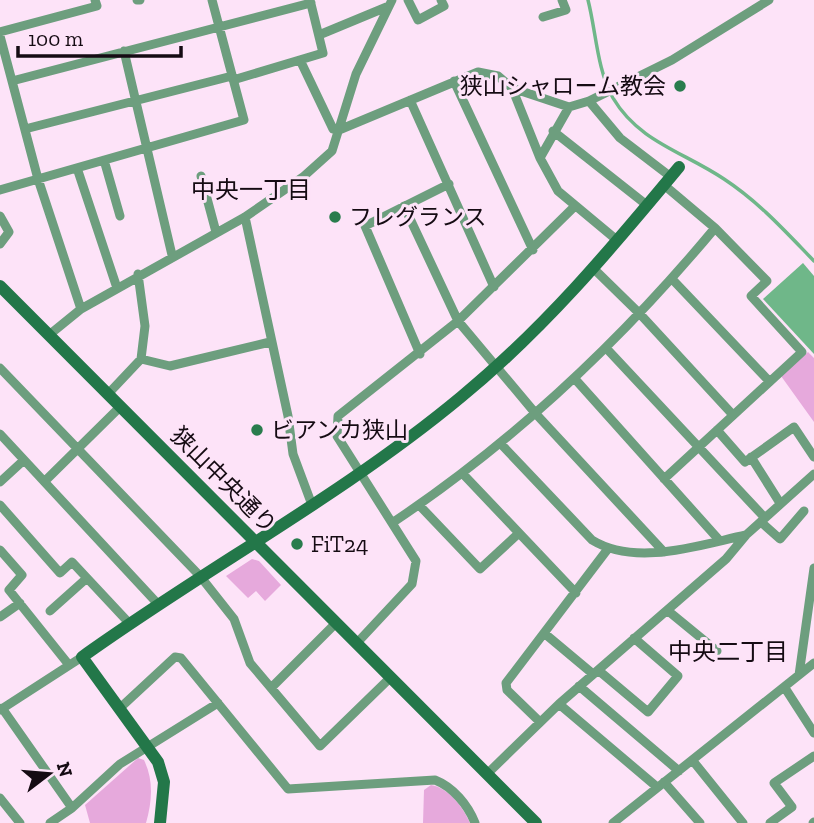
<svg xmlns="http://www.w3.org/2000/svg" width="814" height="823" font-family="'Zilla Slab','Noto Sans JP',serif">
  <style>
    .green { fill: #e6a9dc }
    .water { fill: #6fb789 }
    .lines { fill: none; stroke-linecap: round; stroke-linejoin: round }
    .stream { stroke: #6fb789; stroke-width: 3.5 }
    .street { stroke: #6d9e7e; stroke-width: 9 }
    .secondary { stroke: #237749; stroke-width: 12 }
    .poi-dot { fill: #297c4d; stroke: #fde3f8; stroke-width: 2.5 }
    .labels { text-anchor: middle; dominant-baseline: central; stroke-width: 6; stroke-linejoin: round; paint-order: stroke }
    .poi-label { font-size: 23px; fill: #150b13; stroke: #fde3f8; text-anchor: start }
    .street-label { font-size: 23px; fill: #150b13; stroke: #fde3f8 }
    .neighbourhood-label { font-size: 24px; fill: #150b13; stroke: #fde3f8 }
  </style>
  <rect width="100%" height="100%" fill="#fde3f8"/>
  <path class="green" d="M808,352L814,358V422L781,376Z
    M252,559L259,561L281,585L265,601L256,591L248,598L226,576Z
    M138,758L144,760C154,781 152,801 146,823H90L85,805Z
    M431,785C449,788 463,807 470,823H423L424,790Z"/>
  <path class="water" d="M803,263L814,276V354L763,299Z"/>
  <g class="lines">
    <path class="stream" d="M588,0C596,31 597,70 613,98C639,142 684,152 724,179C759,202 785,231 814,261"/>
    <path class="street" d="M137,0H140
      M408,0L418,20L444,6L441,0
      M543,17L566,10L562,0
      M0,32L97,6L95,0
      M319,35L389,6
      M0,36L38,179L81,309
      M124,51L172,255
      M300,60L333,129L339,130L478,72L498,76L512,88L569,107L589,101L672,60L769,0
      M233,80L323,53L310,0
      M12,81L311,3
      M454,81L533,250
      M512,88L540,158L558,191L618,241
      M410,100L494,287
      M589,101L620,138L671,177
      M25,129L232,76
      M553,131L648,206
      M540,158L569,107
      M104,160L120,216
      M77,168L117,288
      M201,176L216,232
      M664,185L715,228L767,281L751,296L802,352L664,479
      M0,190L244,120L212,0
      M404,206L458,321L536,414L664,552
      M0,216L9,232L0,244
      M245,217L288,416L293,454L312,505
      M594,269L640,314L733,415
      M672,279L769,381
      M49,335L81,309L245,217L303,177L332,151L356,74L392,0
      M607,349L765,518
      M420,354L365,226L449,184
      M141,359L170,366L270,342
      M0,368L200,576L234,619L250,663L320,746L391,677
      M575,379L720,541
      M108,394L141,359L145,326L138,274
      M717,430L745,462L794,427L814,457
      M0,434L157,603
      M500,443L592,540C636,567 699,545 746,535
      M751,457L780,503
      M463,474L576,593
      M45,481L121,406
      M0,482L24,460
      M0,505L60,573L72,562L129,623
      M419,505L480,569L519,533
      M761,522L780,539L804,511
      M392,523C515,441 620,342 715,228
      M0,550L22,575L9,590L69,665
      M667,610L717,651
      M50,611L87,578
      M0,617L20,603
      M544,633L593,674
      M356,644L412,584L416,561L337,436L338,416L458,321L575,206
      M598,670L648,712L678,676L634,638
      M799,675L814,568
      M579,686L679,771
      M271,688L336,623
      M785,688L814,733
      M559,704L657,787
      M2,708L72,808
      M120,708L175,657L181,658L288,789L435,780C453,787 468,805 475,823
      M0,710L82,657
      M540,722L507,690L506,683L607,550
      M693,761L743,823
      M487,774L559,704L726,559L746,535L814,474
      M664,782L700,823
      M0,798L20,823
      M50,823L72,808L120,764L218,703
      M613,823L814,663
      M770,823L792,807L774,783L814,756
      M813,823L814,822"/>
    <path class="secondary" d="M0,286L536,823
      M160,823L164,782L158,762L82,657C206,568 343,495 461,397C544,329 611,249 679,167"/>
  </g>
  <g class="poi-dot">
    <circle cx="680" cy="86" r="7"/>
    <circle cx="335" cy="217" r="7"/>
    <circle cx="257" cy="430" r="7"/>
    <circle cx="297" cy="544" r="7"/>
  </g>
  <g class="labels">
    <g class="poi-label">
      <text x="666" y="86" text-anchor="end">狭山シャローム教会</text>
      <text x="349" y="217">フレグランス</text>
      <text x="271" y="430">ビアンカ狭山</text>
      <text x="311" y="544">FiT24</text>
    </g>
    <g class="street-label">
      <text transform="translate(224 480) rotate(45)">狭山中央通り</text>
    </g>
    <g class="neighbourhood-label">
      <text x="251" y="189">中央一丁目</text>
      <text x="728" y="651">中央二丁目</text>
    </g>
  </g>
  <g transform="translate(49 774) rotate(74)" stroke="#fde3f8" stroke-width="5" paint-order="stroke">
  <path d="M0-5L12 26L0 18L-12 26Z" fill="#150b13"/>
  <text y="-10" font-size="19" font-weight="bold" text-anchor="middle" fill="#150b13">N</text>
  </g>
  <path d="M18 46v10h163v-10" fill="none" stroke="#150b13" stroke-width="3.5"/>
  <text x="28" y="46" font-size="21" fill="#150b13" stroke="#fde3f8" stroke-width="5" paint-order="stroke">100 m</text>
</svg>
